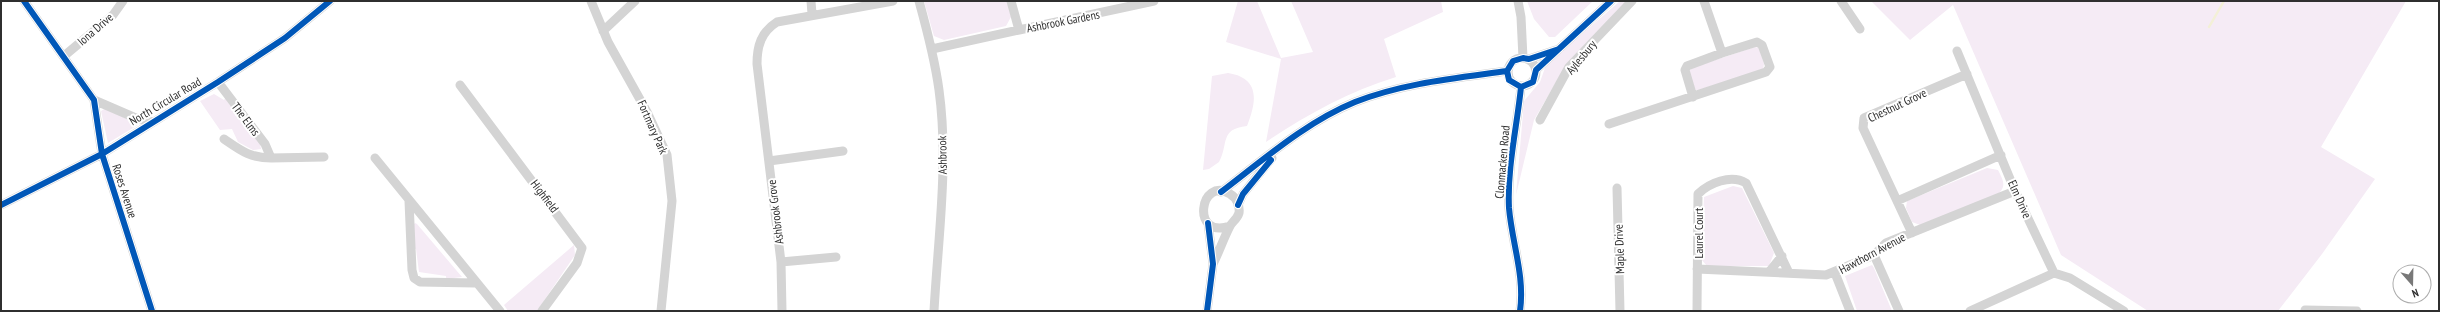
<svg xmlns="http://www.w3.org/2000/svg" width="2440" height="312" font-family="'PT Sans Narrow',sans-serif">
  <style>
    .green { fill: #f5ebf5 }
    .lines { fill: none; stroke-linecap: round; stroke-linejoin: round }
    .stream { stroke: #f3f0d7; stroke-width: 2.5 }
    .minor { stroke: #d4d4d4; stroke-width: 9 }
    .cycleway-casing { stroke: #fff; stroke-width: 8 }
    .cycleway { stroke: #0057b8; stroke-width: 6 }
    .labels { text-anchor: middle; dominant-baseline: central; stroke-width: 4; stroke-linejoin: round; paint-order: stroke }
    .street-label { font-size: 12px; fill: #2f2f2f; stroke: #fff }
  </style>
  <rect width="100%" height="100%" fill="#fff"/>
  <path class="green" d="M924,1H1007L1011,17L1006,26L944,40L934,36Z
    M1238,1H1257L1281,58L1313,52L1291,1H1441L1443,12L1384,39L1396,77C1348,92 1308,114 1266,142L1281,59L1226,42Z
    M1527,1H1593L1555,37H1549L1534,19Z
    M1620,1H1627L1566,65L1534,120L1516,195L1524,101L1540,82L1546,65Z
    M1871,1H2406L2321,147L2375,179L2322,254L2278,311H2148L2061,255L1953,5L1910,40Z
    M1755,47L1759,48L1764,64L1763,70L1700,91L1693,89L1689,73L1691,68Z
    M1228,73C1260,78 1257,101 1247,126C1219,129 1229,144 1219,162L1209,169L1203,170L1212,76Z
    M214,94L224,100L226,97L260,144L261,149L253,150L238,142L232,129L220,130L200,101Z
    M106,108L138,125L108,143L101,111Z
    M1987,168L1998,170C2003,180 2007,186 1998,194L1923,226L1912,222L1906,208L1907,201Z
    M1733,186L1742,188L1774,253L1769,266H1707L1701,259L1704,197Z
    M415,223L417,224L462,277L446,279V276L419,272L416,249H414L413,225Z
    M574,245L575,255L537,311H508L504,305Z
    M1872,265L1874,268L1892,311H1857L1845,276Z"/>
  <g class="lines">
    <path class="stream" d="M2209,27L2224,1"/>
    <path class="minor" d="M24,1L94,100L102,154L152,311
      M591,1L608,42L647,112L667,155L672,201L661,311
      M811,1L812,14
      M919,1C927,30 935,60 939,90C949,163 938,238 934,311
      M1518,1L1521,17L1523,58
      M1841,1L1860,29
      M1019,30L1154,1
      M603,31L635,1
      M932,49L1019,30L1011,1
      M1957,51L2015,191L2054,273L2070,278L2124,311
      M64,56L113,15L123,1
      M1508 72a14 14 0 1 1 28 0a14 14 0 1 1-28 0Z
      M1529,59L1556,50
      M1536,70L1611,1
      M218,82L265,144L271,158L324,157
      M460,85L582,248L577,263L542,311
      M1693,97L1685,70L1687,66L1722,53
      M94,100L138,119L153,122
      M1540,120L1569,67L1632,1
      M1609,124L1766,72L1770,67L1762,45L1757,42L1722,53L1704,1
      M224,139C240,150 250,158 271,158
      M375,158L500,311
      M769,161L843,151
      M1617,188L1620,311
      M1221,192C1263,160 1306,122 1355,102C1403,83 1457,78 1507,71
      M409,201L412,270L414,278L420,282L475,283
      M1897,201L2001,155
      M1,205L102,154L218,82L285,38L330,1
      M1238,205L1243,194L1272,158
      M1912,233L1863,128L1864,118L1967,74
      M1874,255L1899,311
      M781,262L836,257
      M1213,264C1219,252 1223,240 1229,228C1231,222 1237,220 1239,213C1240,206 1237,198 1230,194C1200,175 1190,240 1230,226
      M1697,269L1826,275L1874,255L1886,243L2015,191
      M1769,272L1782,256
      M1835,273L1850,311
      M2305,310L2357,311
      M782,311L781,262L757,64C757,46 761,32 777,22L893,1
      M1207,311L1213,264L1208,223
      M1520,311C1525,276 1512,243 1509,208C1507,167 1517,127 1521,87
      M1697,311L1698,194C1709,183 1731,174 1746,183L1789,273
      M1970,311L2054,273"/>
    <g class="cycleway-casing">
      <path id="cycleway" d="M24,1L94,100L102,154L152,311
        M1559,49L1529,59L1523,58L1513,61L1507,71L1509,80L1521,87L1533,82L1536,70L1611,1
        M1221,192C1263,160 1306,122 1355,102C1403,83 1457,78 1507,71
        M1,205L102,154L218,82L285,38L330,1
        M1238,205L1243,194L1271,160
        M1207,311L1213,264L1208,223
        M1520,311C1525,276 1512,243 1509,208C1507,167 1517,127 1521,87"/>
    </g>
    <use href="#cycleway" class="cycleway"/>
  </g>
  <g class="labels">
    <g class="street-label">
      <text transform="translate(1063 21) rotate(-11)">Ashbrook Gardens</text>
      <text transform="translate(95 29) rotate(-41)">Iona Drive</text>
      <text transform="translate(1581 57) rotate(-50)">Aylesbury</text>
      <text transform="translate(165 101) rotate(-31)">North Circular Road</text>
      <text transform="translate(1897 105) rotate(-25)">Chestnut Grove</text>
      <text transform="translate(246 119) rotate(53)">The Elms</text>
      <text transform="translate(653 127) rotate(66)">Fortmary Park</text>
      <text transform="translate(942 155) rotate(-91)">Ashbrook</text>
      <text transform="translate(1502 162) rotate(-85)">Clonmacken Road</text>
      <text transform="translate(125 191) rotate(72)">Roses Avenue</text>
      <text transform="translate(545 196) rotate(53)">Highfield</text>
      <text transform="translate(2020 199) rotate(66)">Elm Drive</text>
      <text transform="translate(775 212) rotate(-97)">Ashbrook Grove</text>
      <text transform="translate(1698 233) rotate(-90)">Laurel Court</text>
      <text transform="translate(1619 249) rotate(-92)">Maple Drive</text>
      <text transform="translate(1872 253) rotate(-28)">Hawthorn Avenue</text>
    </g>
  </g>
  <rect width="2440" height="312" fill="none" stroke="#2f2f2f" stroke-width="4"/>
  <g transform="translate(2412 284) rotate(160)"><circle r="19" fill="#ffffff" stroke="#acacac"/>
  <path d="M0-3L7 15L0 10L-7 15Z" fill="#787878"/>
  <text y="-6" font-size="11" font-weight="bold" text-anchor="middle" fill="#2f2f2f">N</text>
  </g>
</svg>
